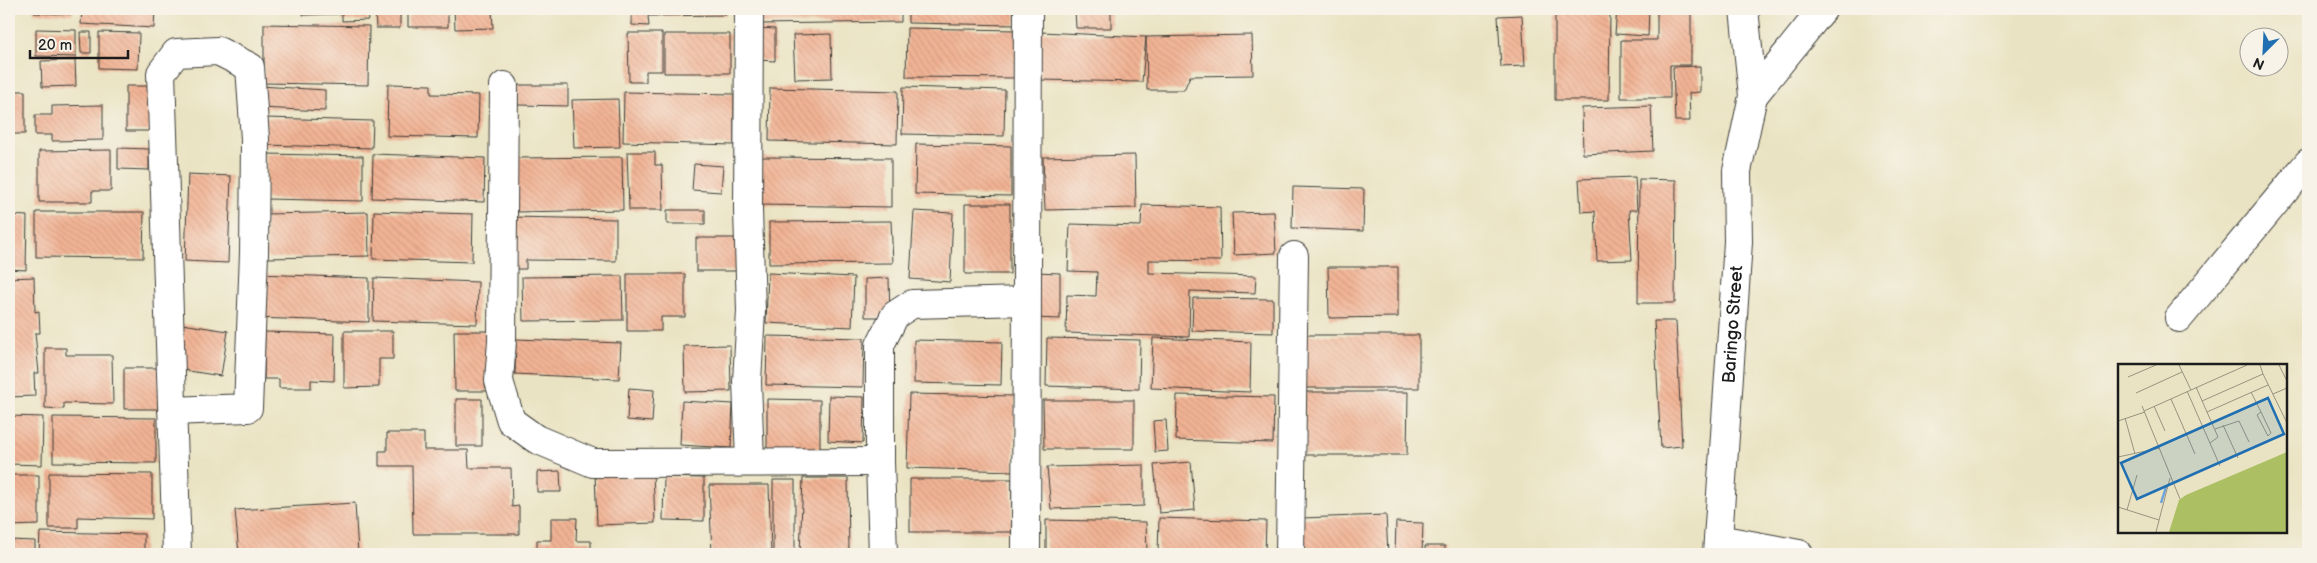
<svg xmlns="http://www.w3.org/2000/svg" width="2317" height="563" font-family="'Balsamiq Sans',sans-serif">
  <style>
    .building { fill: url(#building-back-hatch) }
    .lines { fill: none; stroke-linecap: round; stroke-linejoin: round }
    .minor-casing { stroke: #3b3a35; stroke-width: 30 }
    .minor { stroke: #fff; stroke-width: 28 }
    .labels { text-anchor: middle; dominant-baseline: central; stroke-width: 4; stroke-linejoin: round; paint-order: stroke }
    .street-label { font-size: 18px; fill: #1c1c1c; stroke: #f7f3e8 }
    .inset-river { fill: none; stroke: #6ca3da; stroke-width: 2.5 }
    .inset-road { fill: none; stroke: #989380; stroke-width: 1 }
    .view { fill: #1f6fb2; fill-opacity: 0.15; stroke: #1f6fb2; stroke-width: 2.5 }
    .inset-edge { fill: none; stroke: #1c1c1c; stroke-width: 2.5 }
  </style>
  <defs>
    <pattern id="building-back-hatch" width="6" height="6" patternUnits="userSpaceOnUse" patternTransform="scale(1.25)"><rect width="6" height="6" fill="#f2b394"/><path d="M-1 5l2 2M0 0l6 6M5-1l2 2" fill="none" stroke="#cf997f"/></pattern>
  </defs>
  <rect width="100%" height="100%" fill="#f7f3e8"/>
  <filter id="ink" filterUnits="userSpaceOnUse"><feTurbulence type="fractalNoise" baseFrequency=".02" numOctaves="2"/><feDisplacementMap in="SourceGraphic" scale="10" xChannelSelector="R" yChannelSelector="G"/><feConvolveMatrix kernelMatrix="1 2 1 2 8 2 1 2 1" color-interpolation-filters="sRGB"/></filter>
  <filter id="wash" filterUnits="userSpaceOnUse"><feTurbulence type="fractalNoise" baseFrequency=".0096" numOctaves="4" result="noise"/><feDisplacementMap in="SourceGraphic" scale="20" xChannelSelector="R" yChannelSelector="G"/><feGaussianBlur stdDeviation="1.12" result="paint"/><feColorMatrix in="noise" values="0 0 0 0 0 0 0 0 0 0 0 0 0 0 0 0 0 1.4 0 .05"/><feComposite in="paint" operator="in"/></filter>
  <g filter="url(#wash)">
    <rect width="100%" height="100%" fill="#eae3c3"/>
    <g id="blocks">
      <path class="building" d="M34,9H72V14L34,13Z
        M82,9H155L154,28L81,24Z
        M303,9H367L368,20L342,21V14L303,15Z
        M375,9H400V28H376Z
        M408,9H448V27H408Z
        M454,9H492L493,28L455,29Z
        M632,9H726V15L648,16L649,26L632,25Z
        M758,9H901V22L758,24Z
        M908,9H1016L1015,25L908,23Z
        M1075,9H1111V28H1076Z
        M1152,9H1231V10L1152,14Z
        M1555,9H1610L1609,100H1555Z
        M1617,9H1649L1648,36L1615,34Z
        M1657,9H1691V65H1670V98H1621V40H1657Z
        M1522,15L1525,66L1501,67L1498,16Z
        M264,24L369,26L368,85L264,83Z
        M757,28L775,29V61L757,60Z
        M907,28L1017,30V78L906,77Z
        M36,29L76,30V57L36,56Z
        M80,32H91V53H81Z
        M99,32L139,33L138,69L99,68Z
        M1041,32L1146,37L1142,82L1040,80Z
        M628,33H662V71H646V82H629Z
        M664,34H730V73H664Z
        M831,34L832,78L795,79L793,35Z
        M1252,35L1253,75L1190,76L1184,90H1147L1146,37Z
        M75,60L76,86L42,87L41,61Z
        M1700,66V92L1689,93L1690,121H1675L1673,67Z
        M388,84L431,85V94L479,95L478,138L387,136Z
        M518,85H568V106L518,105Z
        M126,86H150L149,131H126Z
        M260,86L325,90V111L259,108Z
        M903,87L1005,90L1004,136L902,134Z
        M770,88L898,91L897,144L769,141Z
        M9,91H25V134H9Z
        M624,92L734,94V145L623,142Z
        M618,99L620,147L574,148L572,100Z
        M103,105V140L52,141V135H35V115H52V106Z
        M1651,106L1653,151L1583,154L1582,108Z
        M265,118L373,121L372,148L265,145Z
        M916,144L1011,146V196L915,194Z
        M118,148L149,149V170L118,169Z
        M111,150V191H92V202H39V151Z
        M627,152H655V165H662L663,210H629Z
        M266,154L363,156V201L266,199Z
        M373,154L485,158L484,202L372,198Z
        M1135,155L1136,208L1045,210L1043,157Z
        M622,157L623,210L515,212L514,158Z
        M761,157L891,158V207L760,205Z
        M694,164L723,166L721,192L692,190Z
        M188,174L231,176L228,263L185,261Z
        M1635,177L1637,210H1629L1632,260L1597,261L1595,211L1581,212L1579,179Z
        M1639,179L1676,180L1675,303H1638Z
        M1293,187L1364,189L1363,231L1292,228Z
        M965,204H1010V274H965Z
        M1142,205L1220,207L1221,261L1149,260V273L1256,276L1255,293L1190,291L1189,337L1066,333L1067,295L1096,296L1097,272L1068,271L1070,224L1141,226Z
        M667,210H705V224H667Z
        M374,211L473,214L472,262L373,259Z
        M914,211L953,213L950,282L910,279Z
        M36,212H144L143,258L36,257Z
        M368,212L369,256L267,258L265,214Z
        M1274,212L1276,253L1234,255L1232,213Z
        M9,215L27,216L26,270L9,269Z
        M510,217L616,219V261L526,260V269H510Z
        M891,221L893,263L769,264V222Z
        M696,238H740V271H696Z
        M1328,267H1398V317L1329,318Z
        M1035,272L1060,273V319L1034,318Z
        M768,273L854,277L852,327L766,323Z
        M257,274L369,278V322L256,318Z
        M627,274H685V317H661V331H627Z
        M622,276L623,320L523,321L522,277Z
        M34,277L35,312L39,311L40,333H35L39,373H34L35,396L9,397V278Z
        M374,278L478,282L477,324L373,321Z
        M889,278L890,317H865V279Z
        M1193,298L1273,299V333L1192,331Z
        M1654,321H1676L1682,446L1661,448Z
        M182,324L228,331L221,376L176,369Z
        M344,331H393V359H379V387L344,388Z
        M454,331H488L489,391H455Z
        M265,332L335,334L334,381L311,380V388H279V379H264Z
        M1304,335H1419V388H1304Z
        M767,336L864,338L863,387L766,385Z
        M1047,338L1140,340L1139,389L1046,386Z
        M1153,338L1251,342L1250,392L1151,388Z
        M516,339L621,343L619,379L515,374Z
        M914,340L1002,342L1001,385L914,383Z
        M730,345L731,391L685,392L684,346Z
        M45,348H66V355H112L113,404L64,403V409L45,408Z
        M124,368H159V409H124Z
        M629,388L654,390L652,422L627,420Z
        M1304,392H1408L1407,455H1305Z
        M909,394L1015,396L1014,471L907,468Z
        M1177,395L1274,397L1273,443L1176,440Z
        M829,396L864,397L863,443L828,441Z
        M456,399H482V446H456Z
        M767,399L820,400V449H767Z
        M1043,400H1134V449H1044Z
        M682,401L733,404L731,448L680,445Z
        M9,416L43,417L42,465L9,464Z
        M53,417L156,418V463L53,462Z
        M1166,420L1168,451L1155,452L1153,421Z
        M387,433H424V450H468L469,468H511L512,507L519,506V534H413L412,466H379V451H387Z
        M1191,462L1195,510L1159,513L1154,465Z
        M1144,465V506L1051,509L1047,467Z
        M560,471L561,492H537V472Z
        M653,472L655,523L597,525L595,474Z
        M49,473L152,474V519L78,517V528H49Z
        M9,475H39V525L9,526Z
        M664,477L704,478V521L663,520Z
        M803,478H848L849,554H800Z
        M910,479H1012V532H910Z
        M773,480H795V554H773Z
        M709,485H769L771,554H712Z
        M355,503L358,554H239L235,510Z
        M1386,515L1388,554H1303L1301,518Z
        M551,518H577L576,541H591V554H537V540H551Z
        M1159,518L1266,521L1265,554H1158Z
        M1046,520L1146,522L1147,554H1046Z
        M1396,522L1423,523L1422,554H1395Z
        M40,532L144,534V554H39Z
        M9,540L35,541V554H9Z
        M1425,546H1445V554H1425Z"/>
    </g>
  </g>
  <g filter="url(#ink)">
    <use href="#blocks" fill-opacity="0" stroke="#3b3a35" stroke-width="1"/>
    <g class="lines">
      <g class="minor-casing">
        <g id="minor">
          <path d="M749,9L748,209L751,311L747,381L750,462"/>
          <path d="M504,86L502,341L499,381L511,421L536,439L593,463L880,462"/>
          <path d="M1753,96L1823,9"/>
          <path d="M2179,318L2308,163"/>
          <path d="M172,411L248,408L254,253L255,139L250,67L218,51L176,53L161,73L177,554"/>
          <path d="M1718,539L1799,554"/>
          <path d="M883,554L880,462V345L895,315L912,304L1026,301"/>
          <path d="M1026,554L1028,9"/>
          <path d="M1290,554L1294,256"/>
          <path id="s1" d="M1717,554L1738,242L1737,171L1753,96L1744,9"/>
        </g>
      </g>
      <use href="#minor" class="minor"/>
    </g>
  </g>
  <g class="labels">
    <g class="street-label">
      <text stroke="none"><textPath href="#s1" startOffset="230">Baringo Street</textPath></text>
    </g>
  </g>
  <g transform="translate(2118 364)">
    <rect width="169" height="169" fill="#eae3c3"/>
    <path d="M169,88V168H51L61,136L68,131Z" fill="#acc063"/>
    <path class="inset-river" d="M43,139L48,123"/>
    <path class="inset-road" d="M61,1L73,26M161,1L169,17M145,10L169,59M10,13L38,1M78,23L100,73L92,79M69,27L102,102M133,28L143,48L153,69L150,72L139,51L143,48M18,29L64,8M155,30L169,24M53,35L77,90M84,37L145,10L142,1M24,42L62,135M36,42L47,67M26,47L129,1M89,48L150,21M7,54L17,90M0,57L27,48M105,61L120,94M97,65L121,57L131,78M0,93L42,84M0,143L41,156M9,146L19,111M38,168L52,114"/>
    <path class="view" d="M150,34L166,70L19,135L3,99Z"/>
    <rect width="169" height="169" class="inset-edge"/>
  </g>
  <rect width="2317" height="563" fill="none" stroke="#f7f3e8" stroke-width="30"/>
  <g transform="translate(2264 52) rotate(204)"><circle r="24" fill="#f7f3e8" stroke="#9f9d96"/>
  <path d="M0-4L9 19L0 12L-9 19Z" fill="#1f6fb2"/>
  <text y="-8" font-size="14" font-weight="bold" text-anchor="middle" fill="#1c1c1c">N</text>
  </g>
  <path d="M30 50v8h98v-8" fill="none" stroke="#1c1c1c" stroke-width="2.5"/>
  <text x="38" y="50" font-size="15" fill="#1c1c1c" stroke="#f7f3e8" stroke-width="4" paint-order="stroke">20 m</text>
</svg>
